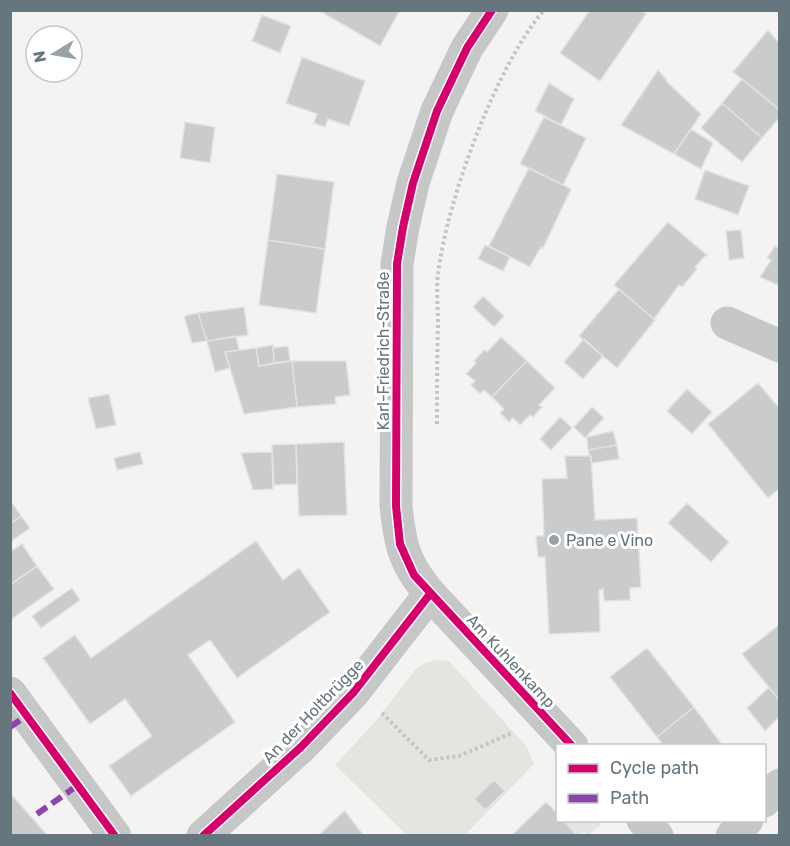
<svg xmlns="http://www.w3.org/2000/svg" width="790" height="846" font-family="Rubik,sans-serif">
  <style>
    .green { fill: #e2e5e0 }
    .building { fill: #cacbcc; stroke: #e3e2e2; stroke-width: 1.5 }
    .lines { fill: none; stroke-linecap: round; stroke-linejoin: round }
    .path { stroke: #c4c5c6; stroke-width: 4; stroke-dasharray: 3 3; stroke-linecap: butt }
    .minor { stroke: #c6c8c8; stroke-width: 33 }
    .tertiary { stroke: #c6c8c8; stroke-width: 33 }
    .quiet { stroke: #8e44ad; stroke-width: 6; stroke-dasharray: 12 6; stroke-linecap: butt }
    .cycleway-casing { stroke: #fff; stroke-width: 11 }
    .cycleway { stroke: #d6006c; stroke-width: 8 }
    .poi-dot { fill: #98a2a7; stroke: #fff; stroke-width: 2 }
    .labels { text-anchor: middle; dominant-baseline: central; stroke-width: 6; stroke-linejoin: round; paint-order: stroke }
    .street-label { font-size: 16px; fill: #66767f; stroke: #fff }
    .poi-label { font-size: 16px; fill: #66767f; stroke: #fff; text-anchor: start }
  </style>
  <rect width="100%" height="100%" fill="#f4f3f2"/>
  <path class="green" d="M436,660L449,661L526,746L534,764L464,836L407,835L335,765L374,723L416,669L425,663Z
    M563,821H599L602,824L588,835L584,832L577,835Z"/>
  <path class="building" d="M318,10H400L380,46Z
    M590,10H641L646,14L600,81L560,53Z
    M262,15L291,26L280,53L252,41Z
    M768,30L780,44V110L733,72Z
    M302,57L365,81L349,126L328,119L325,127L314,123L317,114L286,103Z
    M658,70L667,80L666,81L701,114L674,154L621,125Z
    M742,79L780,110V117L762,138L722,103Z
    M549,83L574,99L561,125L535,111Z
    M722,103L762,138L742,162L701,128Z
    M544,117L586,138L563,185L520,164Z
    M185,122L215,127L210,163L180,158Z
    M691,129L713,143L701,169L674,154Z
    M529,168L571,189L543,248L541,247L530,266L532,268L489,246Z
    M705,170L749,186L738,215L695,199Z
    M277,174L334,182L325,249L268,240Z
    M668,222L708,256L706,255L695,267L697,269L682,287L679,285L654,319L614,285Z
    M741,230L744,258L729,260L726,231Z
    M268,240L325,249L316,313L259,305Z
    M485,245L510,257L503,271L478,259Z
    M775,246L778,248L780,246V286L760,277L771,260L767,258Z
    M619,289L655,320L617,368L579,336Z
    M483,296L504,316L494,327L473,307Z
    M244,307L248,335L207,341L198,313Z
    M198,313L207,341L192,343L184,316Z
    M236,336L239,350L225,352L230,368L215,372L207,341Z
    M501,337L527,361L492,397L484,390L480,394L471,385L475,381L466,374L476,363L474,361L484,350L487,352Z
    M584,339L603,356L583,379L564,362Z
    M273,345L274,363L259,366L256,348Z
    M288,346L290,361L274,363L273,348Z
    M256,348L259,366L292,361L297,407L244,414L225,352Z
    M292,361H346L350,395L335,397L336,404L297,407Z
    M527,361L555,388L539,405L542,407L533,417L530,415L520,425L513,418L509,422L500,413L504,409L492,397Z
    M758,383L780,409V488L768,498L708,424Z
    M687,389L712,412L692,434L667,411Z
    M109,394L116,425L96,429L88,398Z
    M592,407L604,418L585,438L574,427Z
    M560,417L572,428L551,450L540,439Z
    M613,431L617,445L588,450L587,437Z
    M344,442L347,515L299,516L296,444Z
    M296,444L297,484L274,485L272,445Z
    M617,445L619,459L592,463L588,450Z
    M140,452L143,464L117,470L114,458Z
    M272,452L273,489L253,490L241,453Z
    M565,456H591L595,520L637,518L641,587L630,588V600L604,601L603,589L599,590L600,632L549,634L545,557H538L536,536H544L542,479L567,478Z
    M687,503L729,542L711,562L668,523Z
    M13,504L21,516L10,524V506Z
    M21,516L30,528L10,542V524Z
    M256,541L283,580L299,568L330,612L237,678L210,640L188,655L235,722L131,796L109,766L152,736L125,699L90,724L43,658L75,635L91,658Z
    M22,544L37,566L10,585V552Z
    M37,566L54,589L10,620V585Z
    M72,588L80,600L41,628L32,616Z
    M780,624L779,699L780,701L742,654Z
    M647,648L694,707L657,737L610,677Z
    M769,687L780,701V716L765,731L747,708Z
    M694,707L723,746H664L657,737Z
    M494,780L505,791L485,810L474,799Z
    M10,793L48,836H10Z
    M546,802L558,814V820H563L577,836H511Z
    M345,811L364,836H318L342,813Z"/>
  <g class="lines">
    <path class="path" d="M437,424C437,390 437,357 438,324C438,307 436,290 438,274C447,200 496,66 544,10
      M382,713L429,760L459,756L512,733"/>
    <path class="minor" d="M727,323L780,346
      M430,594L572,746
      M10,693L115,836
      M764,801L780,785
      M643,820L657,836
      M732,836L747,820"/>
    <path class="tertiary" d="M203,836L301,747L353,693L430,594C404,563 400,545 396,506L397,264L403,227L413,183L437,111L467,48L492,10"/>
    <path class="quiet" d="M10,727L26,716
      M37,814L78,785"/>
    <g class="cycleway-casing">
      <path id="cycleway" d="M492,10L467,48L437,111L413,183L403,227L397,264L396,506L400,544L414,575L572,746
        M10,693L115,836
        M203,836L301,747L353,693L430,594"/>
    </g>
    <use href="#cycleway" class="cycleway"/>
  </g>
  <circle class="poi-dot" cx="554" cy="540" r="6"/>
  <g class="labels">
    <g class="street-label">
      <text transform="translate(383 351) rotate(-90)">Karl-Friedrich-Straße</text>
      <text transform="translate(511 661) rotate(47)">Am Kuhlenkamp</text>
      <text transform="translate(313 711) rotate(-46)">An der Holtbrügge</text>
    </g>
    <g class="poi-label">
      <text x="566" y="540">Pane e Vino</text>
    </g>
  </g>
  <rect width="790" height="846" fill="none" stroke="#66767f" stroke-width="24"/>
  <rect x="556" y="744" width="210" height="78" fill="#ffffff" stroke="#c2c8cc" stroke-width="1.5"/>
  <rect x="568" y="764" width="30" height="9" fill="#d6006c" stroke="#c2c8cc" stroke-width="1.5"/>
  <text x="610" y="774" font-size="18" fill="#66767f">Cycle path</text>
  <rect x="568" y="794" width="30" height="9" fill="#8e44ad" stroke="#c2c8cc" stroke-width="1.5"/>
  <text x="610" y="804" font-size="18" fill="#66767f">Path</text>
  <g transform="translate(54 54) rotate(259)"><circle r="28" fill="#ffffff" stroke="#c2c8cc" stroke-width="1.5"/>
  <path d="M0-4.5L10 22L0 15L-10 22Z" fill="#98a2a7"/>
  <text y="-9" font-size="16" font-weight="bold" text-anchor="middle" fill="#66767f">N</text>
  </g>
</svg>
